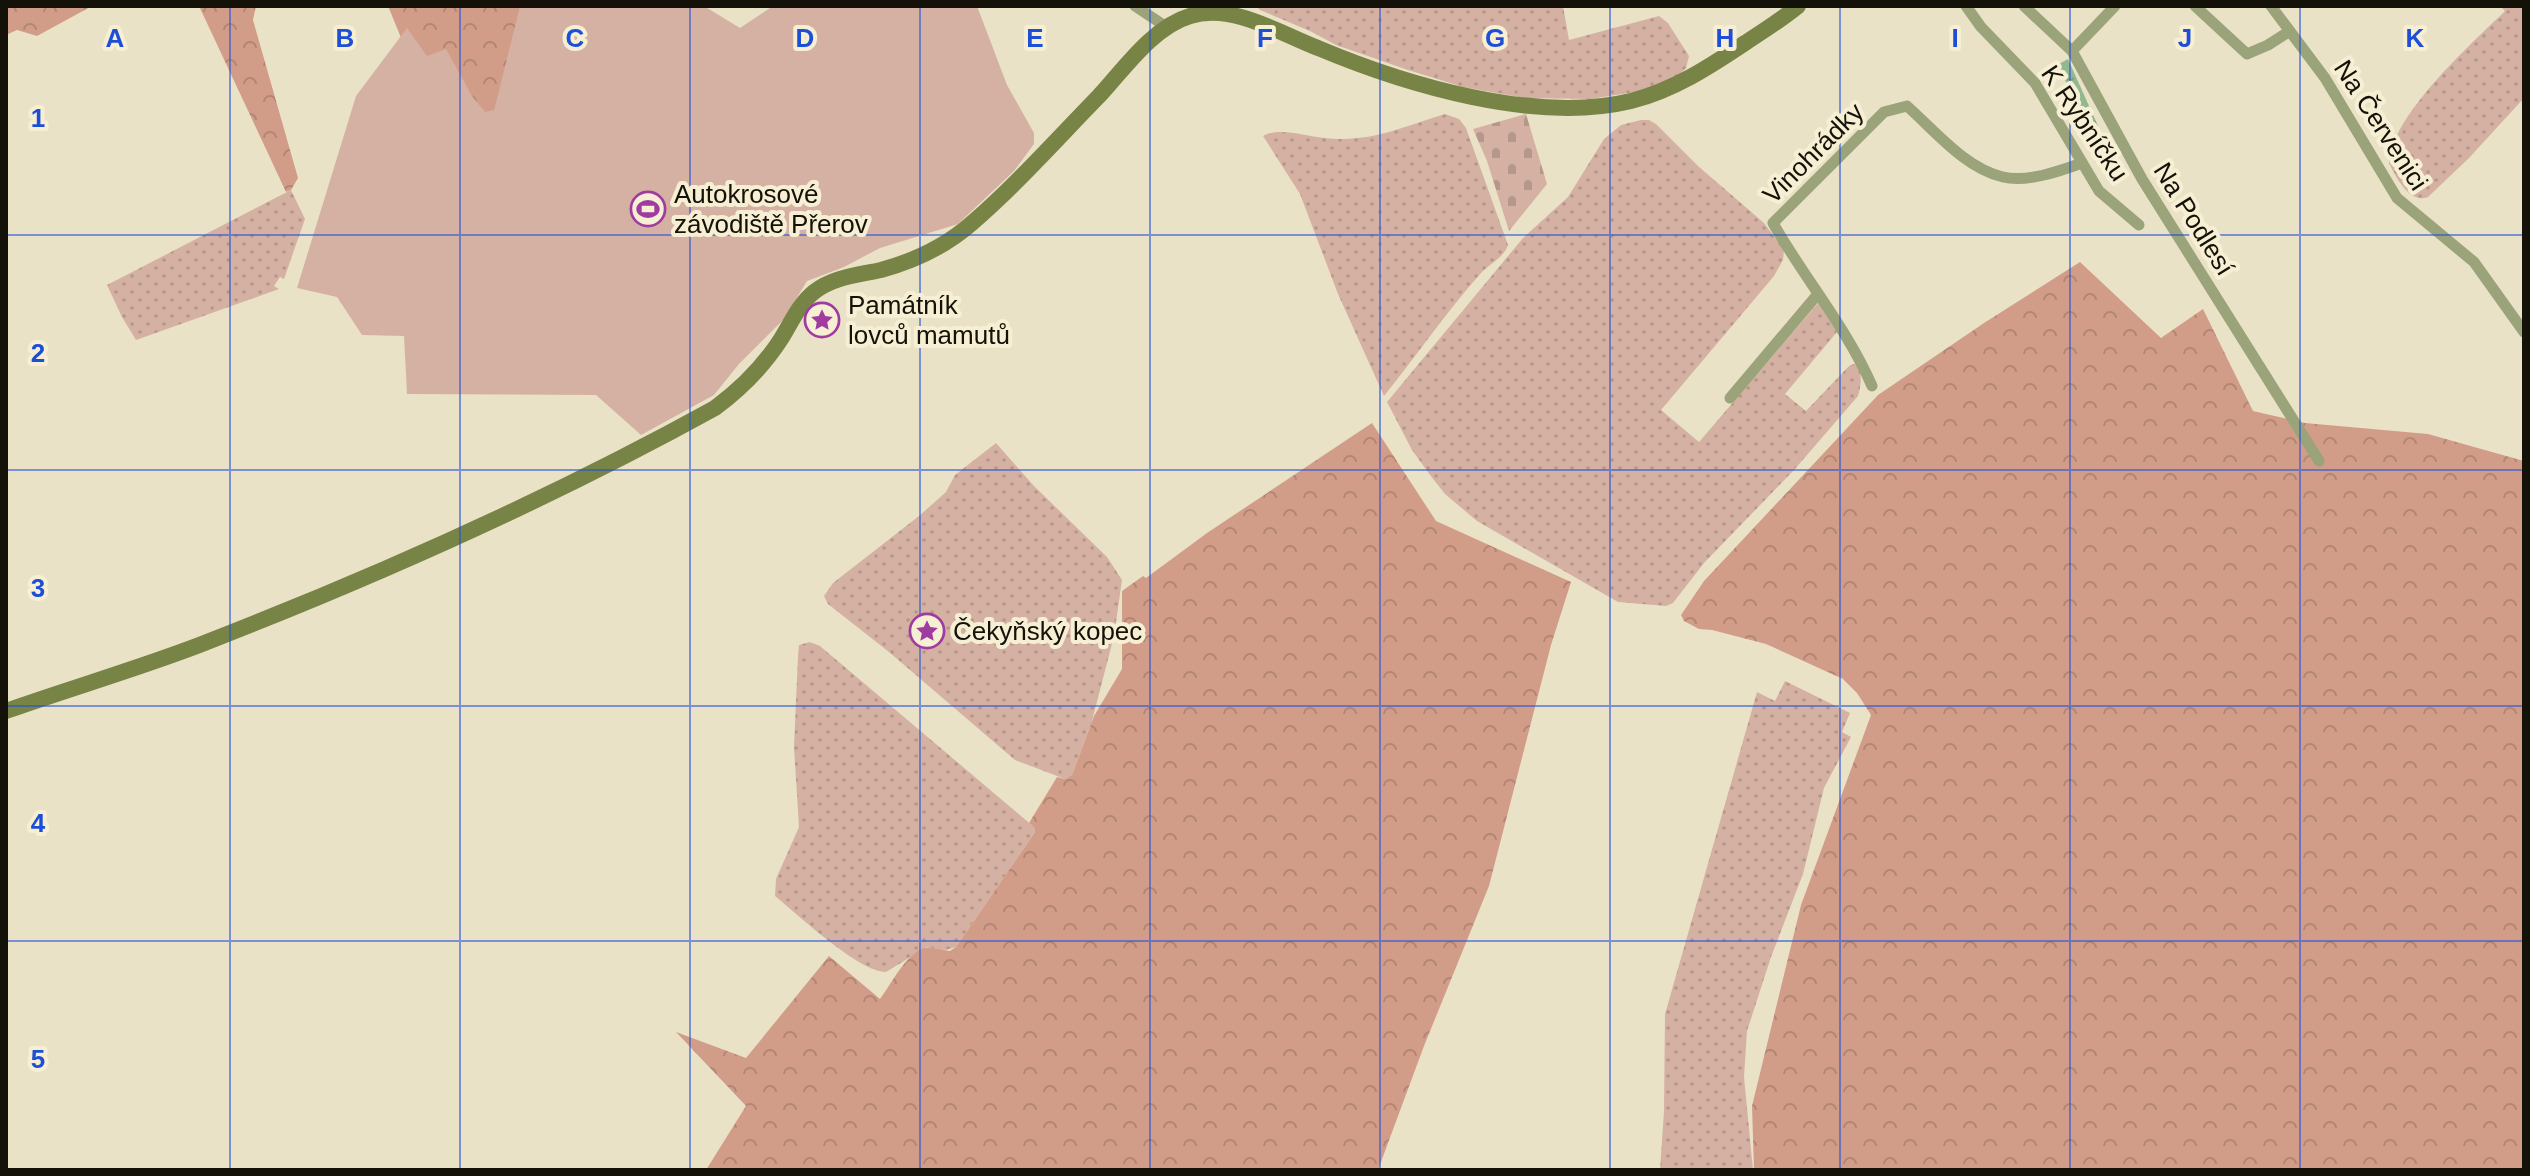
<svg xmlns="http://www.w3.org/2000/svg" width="2530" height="1176" font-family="Arial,sans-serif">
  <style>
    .grass { fill: url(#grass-dots) }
    .forest { fill: url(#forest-crowns) }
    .cemetery { fill: url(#cemetery-stones) }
    .pitch { fill: #d5b1a3 }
    .water { fill: url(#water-ripples) }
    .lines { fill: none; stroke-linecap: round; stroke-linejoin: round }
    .minor { stroke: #9aa37a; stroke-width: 11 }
    .secondary { stroke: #788445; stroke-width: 16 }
    .grid { fill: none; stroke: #1d4ed8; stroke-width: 2; stroke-opacity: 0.55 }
    .labels { text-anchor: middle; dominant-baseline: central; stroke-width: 8; stroke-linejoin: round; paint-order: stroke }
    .street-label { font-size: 26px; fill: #141108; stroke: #f7efd4 }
    .poi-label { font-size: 26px; fill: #141108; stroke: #f7efd4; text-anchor: start }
    .grid-label { font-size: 26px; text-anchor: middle; font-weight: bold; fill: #1d4ed8; stroke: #f7efd4; stroke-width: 8; stroke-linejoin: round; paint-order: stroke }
  </style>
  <defs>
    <pattern id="grass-dots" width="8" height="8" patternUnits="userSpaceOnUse" patternTransform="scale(2)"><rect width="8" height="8" fill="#d5b1a3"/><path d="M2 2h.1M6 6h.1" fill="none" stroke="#b6978b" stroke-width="1.8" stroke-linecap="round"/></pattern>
    <pattern id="forest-crowns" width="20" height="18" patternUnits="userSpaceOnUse" patternTransform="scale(2)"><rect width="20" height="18" fill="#d29d88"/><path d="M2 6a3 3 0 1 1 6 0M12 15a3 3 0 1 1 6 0" fill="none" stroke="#b38674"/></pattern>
    <pattern id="cemetery-stones" width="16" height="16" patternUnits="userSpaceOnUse" patternTransform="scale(2)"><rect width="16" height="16" fill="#d5b1a3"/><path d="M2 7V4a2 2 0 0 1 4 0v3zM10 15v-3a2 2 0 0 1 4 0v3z" fill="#b6978b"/></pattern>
    <pattern id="water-ripples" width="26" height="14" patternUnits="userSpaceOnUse" patternTransform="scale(2)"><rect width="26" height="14" fill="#92b890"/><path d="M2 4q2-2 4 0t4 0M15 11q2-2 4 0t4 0" fill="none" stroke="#7d9d7b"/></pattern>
  </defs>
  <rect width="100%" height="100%" fill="#eae2c7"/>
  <path class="grass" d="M1256,6H1563L1569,40L1659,16L1668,23L1689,56L1686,68L1678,76L1642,91L1590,99L1525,98L1463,87L1408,70L1336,45L1310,31L1260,10Z
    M2500,6H2524V98L2469,158L2428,197C2410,204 2396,178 2389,163C2391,116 2471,44 2505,11Z
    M1445,114L1459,119L1466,128L1508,245C1504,257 1491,263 1482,272C1447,311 1417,355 1384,396L1338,294L1300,194L1263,136C1279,127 1305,136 1324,138C1371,143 1402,127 1445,114Z
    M1641,120H1649L1656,124L1698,166L1764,223L1784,250L1783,260L1774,276L1661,410L1699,442L1818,303L1837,332L1785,394L1806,411L1849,366L1856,363C1863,373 1861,385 1858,396L1794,470L1704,563L1673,603L1666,606L1618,602L1477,521L1445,494L1430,475L1412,450L1387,402L1523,238L1568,197L1604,139L1621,125Z
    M291,190L305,219L284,279L280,277L274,286L279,289L136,340L122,317L107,285Z
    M996,443L1034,486L1107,557L1122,580L1114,636L1092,721L1072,775L1065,779L1015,760L889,652L828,604L824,596L833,583L919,516L946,492L955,475Z
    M810,642L820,646L1034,827L1035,832L956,947L946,950L927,947L886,972C859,972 797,914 775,896L776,879L799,827L794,747L798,656L799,645Z
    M1785,681L1850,713L1842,732L1851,737L1824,788L1803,874L1771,957L1747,1031L1744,1077L1753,1170H1660L1664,1111L1665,1014L1757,692L1775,701Z"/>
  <path class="forest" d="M6,6H92L37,36L17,30L6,35Z
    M199,6H256L253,20L298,178L291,190L286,192Z
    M388,6H571L532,113L434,118Z
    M2080,262L2161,338L2203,309L2253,411L2305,423L2428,434L2524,461V1170H1754L1752,1106L1801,905L1871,715L1857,693L1843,679L1766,644L1712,630L1699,629L1684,621L1681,615L1704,581L1878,395L1984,323Z
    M1372,423L1436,521L1571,582L1551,645L1489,886L1424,1046L1378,1170H706L746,1106L676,1032L746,1058L829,956L880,999C892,983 905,955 924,948C931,946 943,950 950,951L956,947L1035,832L1034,827L1029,823L1057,777L1065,779L1072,775L1094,716L1122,669V591L1143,576L1146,578L1207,533Z"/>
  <path class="cemetery" d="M1526,114L1547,184L1509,231L1487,161L1473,129Z"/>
  <path class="pitch" d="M520,6H704L740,28L773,6H977L1007,85L1034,133V144L1014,171L958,224L880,248L844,267L807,281L784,319L739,364L714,395L641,435L596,395L407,394L404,336L362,335L337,297L297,288L356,96L407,28L427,56L446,49L472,96L485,112L494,110L495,107Z"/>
  <path class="water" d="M2068,59L2098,126L2091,130L2057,65Z"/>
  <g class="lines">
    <path class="minor" d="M1135,6L1168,28
      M1966,6L1981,27L2035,83L2099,191L2139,225
      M2024,6L2072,51L2142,179L2319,461
      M2195,6L2247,54L2268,45L2290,31
      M2271,6L2325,78L2397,198L2474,262L2524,332
      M2072,51L2115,6
      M1872,386C1847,328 1804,278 1773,223L1884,112L1907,106C1935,131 1965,168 2003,177C2026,183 2060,171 2082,163
      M1730,398L1817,295"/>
    <path class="secondary" d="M6,711C71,688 137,669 202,644C377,576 550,499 715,408C742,388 763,367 781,339C791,323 799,304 814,292C833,277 858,275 881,270C914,261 946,246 972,223C1017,184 1057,139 1099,96C1124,69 1153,27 1190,16C1233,3 1279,33 1318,48C1406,85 1536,124 1631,101C1674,90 1709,67 1745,43C1763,31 1781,20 1798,6"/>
  </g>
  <path class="grid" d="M230,6V1170M460,6V1170M690,6V1170M920,6V1170M1150,6V1170M1380,6V1170M1610,6V1170M1840,6V1170M2070,6V1170M2300,6V1170M6,235H2524M6,470H2524M6,706H2524M6,941H2524"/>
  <defs>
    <g id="stadium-ring" transform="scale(1.8)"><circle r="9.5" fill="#f7efd4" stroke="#a03ba0" stroke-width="1.5"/><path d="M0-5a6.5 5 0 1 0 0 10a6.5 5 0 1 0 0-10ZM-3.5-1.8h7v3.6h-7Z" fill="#a03ba0"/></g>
    <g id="sight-ring" transform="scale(1.8)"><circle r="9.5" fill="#f7efd4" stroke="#a03ba0" stroke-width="1.5"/><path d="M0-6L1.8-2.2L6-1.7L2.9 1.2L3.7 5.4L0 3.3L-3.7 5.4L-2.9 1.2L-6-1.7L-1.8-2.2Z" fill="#a03ba0"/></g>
  </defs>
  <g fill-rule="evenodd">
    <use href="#stadium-ring" x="648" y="209"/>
    <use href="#sight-ring" x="822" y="320"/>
    <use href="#sight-ring" x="927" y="631"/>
  </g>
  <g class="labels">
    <g class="street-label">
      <text transform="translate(2085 123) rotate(56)">K Rybníčku</text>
      <text transform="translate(2381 125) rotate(57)">Na Červenici</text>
      <text transform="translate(1813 153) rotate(-45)">Vinohrádky</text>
      <text transform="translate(2194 219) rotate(58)">Na Podlesí</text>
    </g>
    <g class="poi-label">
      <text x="674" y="194">Autokrosové<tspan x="674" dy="30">závodiště Přerov</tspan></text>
      <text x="848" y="305">Památník<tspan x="848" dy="30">lovců mamutů</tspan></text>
      <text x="953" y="631">Čekyňský kopec</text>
    </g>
  </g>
  <g class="grid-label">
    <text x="115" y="47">A</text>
    <text x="345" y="47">B</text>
    <text x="575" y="47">C</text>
    <text x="805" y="47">D</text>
    <text x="1035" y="47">E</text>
    <text x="1265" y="47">F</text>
    <text x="1495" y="47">G</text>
    <text x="1725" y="47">H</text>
    <text x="1955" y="47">I</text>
    <text x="2185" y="47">J</text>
    <text x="2415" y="47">K</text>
    <text x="38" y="127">1</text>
    <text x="38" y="362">2</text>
    <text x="38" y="597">3</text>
    <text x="38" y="832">4</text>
    <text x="38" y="1068">5</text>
  </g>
  <rect width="2530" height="1176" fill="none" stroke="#141108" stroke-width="16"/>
</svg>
